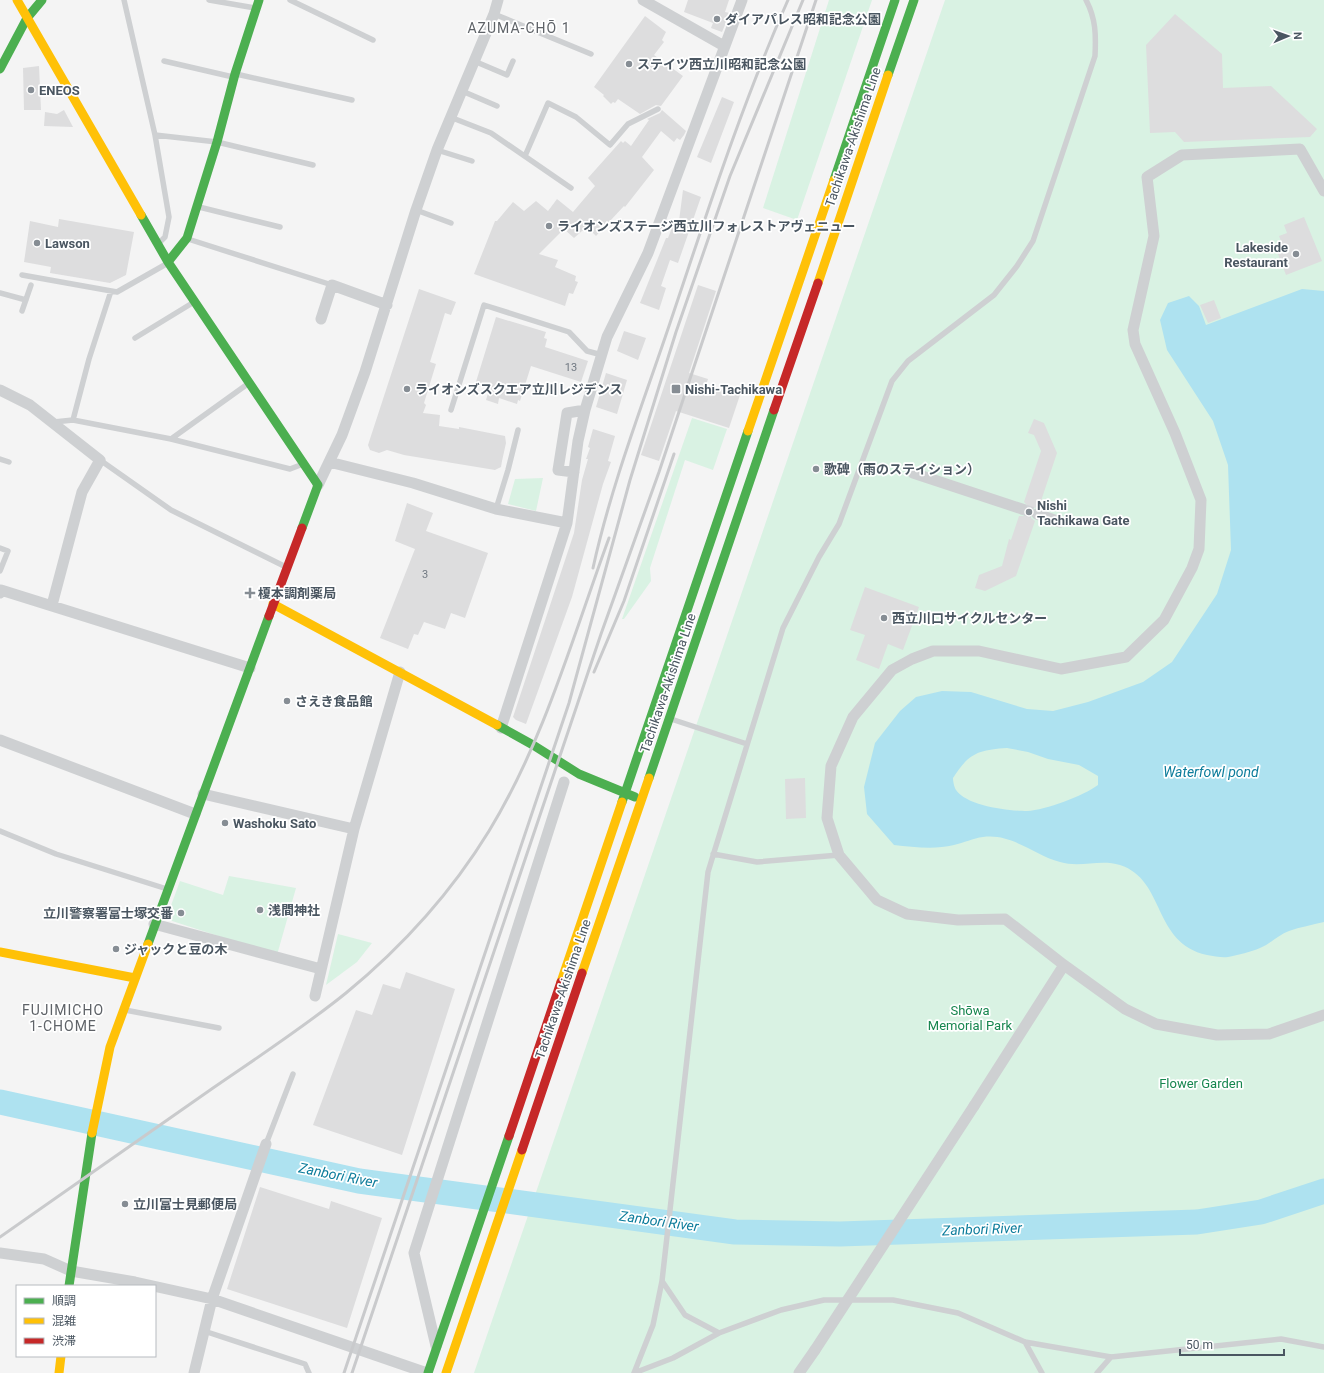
<svg xmlns="http://www.w3.org/2000/svg" width="1324" height="1373" font-family="Roboto,'Noto Sans JP',sans-serif">
  <style>
    .green { fill: #d9f2e3 }
    .water { fill: #aee2f0; fill-rule: evenodd }
    .lines { fill: none; stroke-linecap: round; stroke-linejoin: round }
    .river { stroke: #aee2f0; stroke-width: 25 }
    .building { fill: #ddddde }
    .street-tunnel { stroke: #d2d4d7; stroke-width: 11; stroke-dasharray: 11 5.5; stroke-linecap: butt }
    .lane { stroke: #ced0d2; stroke-width: 5.5 }
    .street { stroke: #ced0d2; stroke-width: 11 }
    .fast { stroke: #4caf50; stroke-width: 9 }
    .slow { stroke: #ffc107; stroke-width: 9 }
    .jam { stroke: #c62828; stroke-width: 9 }
    .rail { stroke: #c9cacc; stroke-width: 3 }
    .street-bridge { stroke: #ced0d2; stroke-width: 11 }
    .poi-dot { fill: #868d94; stroke: #fff; stroke-width: 1.5 }
    .labels { text-anchor: middle; dominant-baseline: central; stroke-width: 3.5; stroke-linejoin: round; paint-order: stroke }
    .number-label { font-size: 11px; fill: #707881 }
    .poi-label { font-size: 13px; font-weight: bold; fill: #4a5661; stroke: #fff; text-anchor: start }
    .street-label { font-size: 13px; fill: #4a5661; stroke: #fff }
    .park-label { font-size: 13px; fill: #17864f; stroke: #fff }
    .neighbourhood-label { font-size: 14px; letter-spacing: 1px; fill: #5f6368; stroke: #fff }
    .water-label { font-size: 14px; font-style: italic; fill: #0c7c9b; stroke: #fff }
  </style>
  <rect width="100%" height="100%" fill="#f4f4f4"/>
  <path class="green" d="M829,0H872L797,220L763,208Z
    M945,0H1324V1373H474Z
    M692,418L727,429L713,470L685,460L650,568L651,581L624,619H622Z
    M543,478L536,511L508,504L515,479Z
    M229,876L296,888L277,955L166,919L180,881L223,895Z
    M338,934L372,943L357,962L326,985Z"/>
  <path class="water" d="M1302,289L1324,291V922C1312,925 1300,927 1289,931C1278,935 1270,944 1260,948C1251,952 1238,955 1228,957C1222,958 1214,956 1207,955C1152,943 1166,880 1120,865C1100,859 1080,868 1060,862C1034,855 1012,833 983,837C973,838 964,843 954,845C934,850 913,847 894,845L867,814L864,787L875,743L900,711L916,697L942,691L971,692L1027,709L1053,711L1088,702L1143,682L1172,662L1217,594L1231,550L1228,465L1213,421L1167,350L1160,320L1168,303L1189,296L1199,306L1206,325ZM1007,748L1028,752L1048,759L1079,765L1098,776V785C1083,796 1046,810 1027,811C1008,811 967,806 956,790C954,787 953,781 953,778C969,753 978,750 1007,748Z"/>
  <g class="lines">
    <path class="river" d="M0,1102L359,1181L735,1232L840,1234L1197,1222L1261,1212L1324,1191"/>
  </g>
  <path class="building" d="M688,0H729L725,12L730,13L722,32L711,28L713,23L684,12Z
    M1175,14L1222,54L1223,88L1271,86L1317,129L1310,137L1184,142L1175,132L1150,133L1146,45Z
    M645,16L666,32L662,40L664,42L654,55L683,76L661,106L656,105L640,114L618,99L615,103L613,102L611,104L603,96L604,95L594,87Z
    M39,66L41,110H24L23,68Z
    M722,97L734,102L711,163L697,157Z
    M64,110L73,127L44,126L45,112L57,114Z
    M662,110L686,131L684,135L680,140L677,138L674,142L661,131L642,157L654,170L625,207L624,206L596,236L592,232L582,231L574,238L564,229L539,254L558,260L555,267L576,276L575,281L578,282L573,294L569,293L565,306L474,274L495,221H497L513,202L524,211L536,201L548,211L557,199L573,212L595,186L588,178L621,141L623,143L625,141L631,146L649,120L647,119L660,113Z
    M683,190L701,197L678,263L670,260L661,286L666,288L659,310L640,303L666,238H668L675,220L679,221Z
    M1304,217L1322,261L1286,275L1276,249L1283,246L1279,236L1287,233L1284,225Z
    M59,219L134,232L126,275L110,283L50,273L51,267L24,262L30,221L58,227Z
    M698,285L716,291L689,373L708,379L706,385L740,395L729,428L676,411L659,461L641,455Z
    M419,289L456,302L451,315L445,313L430,362L436,364L424,403L426,405L423,413L440,415L439,426L459,429V427L505,436L506,443L502,461L501,467L495,470L404,455L387,450L379,453L370,450L368,445Z
    M1214,300L1221,318L1208,323L1200,305Z
    M496,317L546,332L544,338L547,339L545,347L588,361L581,382L531,366L520,401L518,400L517,404L499,398L498,404L486,400L489,390L475,385Z
    M624,331L646,338L638,360L617,351Z
    M606,373L627,380L617,414L596,407Z
    M1034,419L1044,423L1057,453L1039,507L1033,508L1030,512L1031,518L1035,521L1016,576L985,591L975,588L979,575L1002,566L1009,539L1011,540L1019,516H1024L1028,512L1029,507L1024,502L1041,451L1034,435L1028,433Z
    M593,429L615,436L608,461L611,462L603,484L572,597L526,724L516,720L513,717L574,533L582,480L588,459H586L590,448L588,447Z
    M407,503L433,513L426,531L488,553L465,618L451,613L445,629L424,622L418,635L414,634L408,649L380,638L415,549L395,541Z
    M865,587L919,607L903,650L888,644L879,669L856,660L865,635L850,630Z
    M805,778L806,818L786,819L785,779Z
    M406,972L455,989L402,1155L313,1125L356,1010L372,1015L383,984L400,989Z
    M260,1187L329,1209L331,1201L382,1218L347,1328L227,1289Z"/>
  <g class="lines">
    <path class="street-tunnel" d="M1022,509L1037,514"/>
    <path class="lane" d="M124,0L155,135L169,217L165,237L159,243
      M209,0L255,8
      M290,0L373,40
      M1086,0C1096,19 1096,35 1095,56L1033,241L1017,266L994,295L908,361L892,381L839,524L819,557L783,628L708,872L662,1281L685,1315L719,1333L781,1310L824,1300H893L958,1313L1025,1342L1111,1357L1281,1339L1324,1347
      M494,14L591,54
      M164,61L233,77
      M474,61L507,75L513,61
      M236,74L352,100
      M462,91L497,106
      M450,117L491,133L571,188
      M155,135L217,142L313,165
      M437,150L472,161
      M525,156L548,103L576,117L610,145L628,124L658,109
      M199,207L280,227
      M416,210L451,223
      M188,239L332,285
      M22,275L117,292L168,263
      M0,293L26,300
      M22,311L31,285
      M135,338L194,302
      M451,410L484,305L569,332L587,351L602,355
      M73,420L89,359L111,291
      M54,422L73,420L171,439L290,469L303,464
      M171,439L249,383
      M0,459L9,462
      M100,460L171,510L286,567
      M496,509L508,470L518,430
      M0,548L8,551L0,571
      M671,719L747,744
      M0,831L56,854L167,889
      M713,854L757,862L839,855
      M125,1010L219,1028
      M266,1144L293,1074
      M204,1331L305,1364L309,1373
      M1025,1342L1042,1373
      M634,1373L653,1325L662,1281
      M634,1373L673,1358L719,1333
      M1097,1373L1111,1357"/>
    <path class="street" d="M643,0L724,46
      M1324,191L1300,149L1182,155L1147,177L1154,236L1133,330L1135,344L1175,433L1201,500L1199,549L1192,568L1164,620L1126,657L1061,669L979,651H933L912,659L892,670L853,717L831,766L827,818L839,855L877,900L907,914L958,920L1005,919L1064,965L1125,1009L1156,1024L1217,1035L1269,1034L1324,1015
      M321,319L332,285L387,305
      M0,390L30,405L100,460L82,492L52,605
      M329,462L413,483L496,509L567,523
      M574,472L558,470L567,413L585,410
      M913,473L1022,509
      M318,485L342,435L365,372L416,210L437,150L494,14L498,0
      M1037,514L1060,522
      M0,593L1,590L250,668
      M501,728L567,523L578,441L585,410L607,337L648,253L742,0
      M0,740L195,814
      M203,794L354,829
      M154,924L321,969
      M315,996L354,829L400,672
      M974,1106L1064,965
      M0,1253L44,1259L71,1271L135,1282L212,1299L427,1373
      M436,1346L414,1253L564,782
      M194,1373L212,1299L266,1144
      M799,1373L815,1350"/>
    <path class="fast" d="M0,69L27,18L42,0
      M888,75L914,0
      M834,180L895,0
      M141,215L168,262L318,485L302,528
      M168,262L187,238L217,142L235,74L259,0
      M497,725L533,745L579,774L635,797
      M649,778L774,410
      M622,802L748,431
      M148,944L269,616
      M69,1286L92,1133
      M428,1373L509,1136"/>
    <path class="slow" d="M17,0L141,215
      M818,283L888,75
      M748,431L834,180
      M273,604L497,725
      M0,952L135,978
      M582,973L649,778
      M561,982L622,802
      M92,1133L110,1047L148,944
      M59,1373L61,1356
      M446,1373L522,1150"/>
    <path class="jam" d="M774,410L818,283
      M269,616L302,528
      M509,1136L561,982
      M522,1150L582,973"/>
    <path class="rail" d="M593,568C611,486 642,406 669,326C706,216 741,106 788,0
      M594,672L624,601L674,454
      M0,1237C71,1187 142,1138 213,1088C258,1057 304,1027 346,993C402,947 451,893 489,831C544,741 573,636 609,538
      M344,1373L569,703L630,480L676,332L730,176L803,0
      M352,1373L601,634L659,472L816,0"/>
    <path class="street-bridge" d="M815,1350L974,1106"/>
  </g>
  <g class="poi-dot">
    <circle cx="717" cy="19" r="4"/>
    <circle cx="629" cy="64" r="4"/>
    <circle cx="31" cy="90" r="4"/>
    <circle cx="549" cy="226" r="4"/>
    <circle cx="37" cy="243" r="4"/>
    <circle cx="1296" cy="254" r="4"/>
    <circle cx="407" cy="389" r="4"/>
    <rect x="671" y="384" width="10" height="10" rx="2"/>
    <circle cx="816" cy="469" r="4"/>
    <circle cx="1029" cy="512" r="4"/>
    <path d="M248 587h4v4h4v4h-4v4h-4v-4h-4v-4h4z"/>
    <circle cx="884" cy="618" r="4"/>
    <circle cx="287" cy="701" r="4"/>
    <circle cx="225" cy="823" r="4"/>
    <circle cx="260" cy="910" r="4"/>
    <circle cx="181" cy="913" r="4"/>
    <circle cx="116" cy="949" r="4"/>
    <circle cx="125" cy="1204" r="4"/>
  </g>
  <g class="labels">
    <g class="number-label">
      <text x="571" y="367">13</text>
      <text x="425" y="574">3</text>
    </g>
    <g class="poi-label">
      <text x="725" y="19">ダイアパレス昭和記念公園</text>
      <text x="637" y="64">ステイツ西立川昭和記念公園</text>
      <text x="39" y="90">ENEOS</text>
      <text x="557" y="226">ライオンズステージ西立川フォレストアヴェニュー</text>
      <text x="45" y="243">Lawson</text>
      <text x="1288" y="247" text-anchor="end">Lakeside<tspan x="1288" dy="15">Restaurant</tspan></text>
      <text x="415" y="389">ライオンズスクエア立川レジデンス</text>
      <text x="685" y="389">Nishi-Tachikawa</text>
      <text x="824" y="469">歌碑（雨のステイション）</text>
      <text x="1037" y="505">Nishi<tspan x="1037" dy="15">Tachikawa Gate</tspan></text>
      <text x="258" y="593">榎本調剤薬局</text>
      <text x="892" y="618">西立川口サイクルセンター</text>
      <text x="295" y="701">さえき食品館</text>
      <text x="233" y="823">Washoku Sato</text>
      <text x="268" y="910">浅間神社</text>
      <text x="173" y="913" text-anchor="end">立川警察署富士塚交番</text>
      <text x="124" y="949">ジャックと豆の木</text>
      <text x="133" y="1204">立川富士見郵便局</text>
    </g>
    <g class="street-label">
      <text transform="translate(853 137) rotate(-71)">Tachikawa-Akishima Line</text>
      <text transform="translate(668 683) rotate(-71)">Tachikawa-Akishima Line</text>
      <text transform="translate(563 989) rotate(-71)">Tachikawa-Akishima Line</text>
    </g>
    <g class="park-label">
      <text x="970" y="1010">Shōwa<tspan x="970" dy="15">Memorial Park</tspan></text>
      <text x="1201" y="1083">Flower Garden</text>
    </g>
    <g class="neighbourhood-label">
      <text x="519" y="28">AZUMA-CHŌ 1</text>
      <text x="63" y="1010">FUJIMICHO<tspan x="63" dy="16">1-CHOME</tspan></text>
    </g>
    <g class="water-label">
      <text x="1211" y="772">Waterfowl pond</text>
      <text transform="translate(338 1175) rotate(11)">Zanbori River</text>
      <text transform="translate(659 1221) rotate(8)">Zanbori River</text>
      <text transform="translate(982 1229) rotate(-2)">Zanbori River</text>
    </g>
  </g>
  <rect x="16" y="1285" width="140" height="72" fill="#ffffff" stroke="#b7bbc0"/>
  <rect x="24" y="1298" width="20" height="6" fill="#4caf50" stroke="#b7bbc0"/>
  <text x="52" y="1305" font-size="12" fill="#4a5661">順調</text>
  <rect x="24" y="1318" width="20" height="6" fill="#ffc107" stroke="#b7bbc0"/>
  <text x="52" y="1325" font-size="12" fill="#4a5661">混雑</text>
  <rect x="24" y="1338" width="20" height="6" fill="#c62828" stroke="#b7bbc0"/>
  <text x="52" y="1345" font-size="12" fill="#4a5661">渋滞</text>
  <g transform="translate(1288 36) rotate(88)" stroke="#ffffff" stroke-width="3" paint-order="stroke">
  <path d="M0-3L7 15L0 10L-7 15Z" fill="#4a5661"/>
  <text y="-6" font-size="11" font-weight="bold" text-anchor="middle" fill="#4a5661">N</text>
  </g>
  <path d="M1180 1349v6h104v-6" fill="none" stroke="#4a5661" stroke-width="2"/>
  <text x="1186" y="1349" font-size="12" fill="#4a5661" stroke="#ffffff" stroke-width="3" paint-order="stroke">50 m</text>
</svg>
